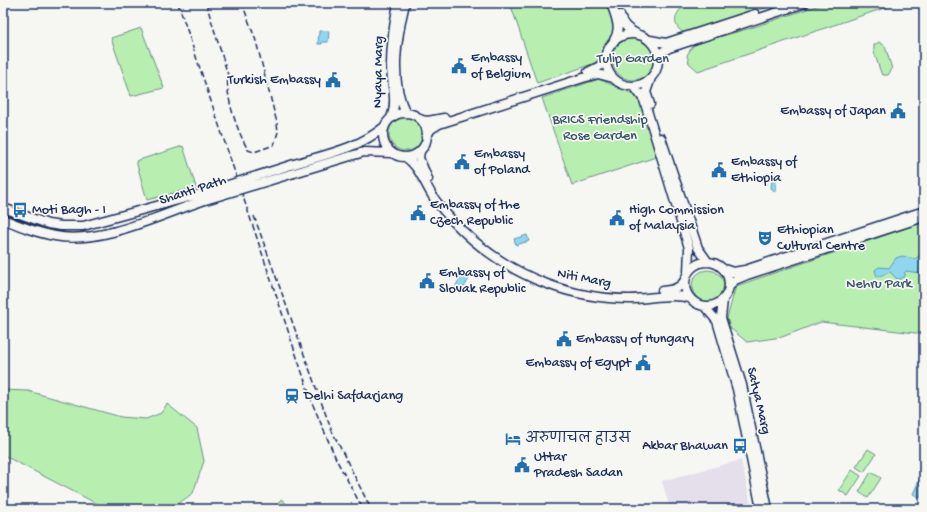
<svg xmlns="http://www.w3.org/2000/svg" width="927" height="512" font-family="'Gochi Hand','Playpen Sans Deva',sans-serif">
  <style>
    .built { fill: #e4dfea }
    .green { fill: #b8efb1; stroke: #6a8f88 }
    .water { fill: #8ed7ef; stroke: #6094b5 }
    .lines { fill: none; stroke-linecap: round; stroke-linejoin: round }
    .secondary-casing { stroke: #1b2f5e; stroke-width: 11 }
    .secondary { stroke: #f6f6f2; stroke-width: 8 }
    .rail { stroke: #1b2f5e; stroke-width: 1.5; stroke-dasharray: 6 3; stroke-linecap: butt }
    .secondary-bridge-casing { stroke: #1b2f5e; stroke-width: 11; stroke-linecap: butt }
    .secondary-bridge { stroke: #f6f6f2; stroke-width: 8 }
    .labels { text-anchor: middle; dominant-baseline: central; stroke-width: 3.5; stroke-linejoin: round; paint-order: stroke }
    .poi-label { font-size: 14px; fill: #1b2f5e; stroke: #f6f6f2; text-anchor: start }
    .park-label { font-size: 14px; fill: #3a556f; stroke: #f6f6f2 }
    .street-label { font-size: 14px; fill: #1b2f5e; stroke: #f6f6f2 }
  </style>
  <rect width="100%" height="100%" fill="#f6f6f2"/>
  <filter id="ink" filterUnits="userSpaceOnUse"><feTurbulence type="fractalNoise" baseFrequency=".025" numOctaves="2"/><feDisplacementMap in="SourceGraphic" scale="8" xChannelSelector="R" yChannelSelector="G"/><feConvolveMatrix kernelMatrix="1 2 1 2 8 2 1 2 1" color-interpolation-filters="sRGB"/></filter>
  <g filter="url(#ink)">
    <path class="built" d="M741,460L752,509H670L662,481Z"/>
    <path class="green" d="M510,3H607L616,28L598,62L537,83Z
      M691,3H780L687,34C668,27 675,8 691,3Z
      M825,3H899L698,71L689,63L687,55L694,44L754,27Z
      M141,28L164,88L131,96L111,38Z
      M612 59a21 21 0 1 1 42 0a21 21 0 1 1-42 0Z
      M879,42L885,46L892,69L888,75H883L881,73L874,52V45Z
      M599,79L640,97L656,157L572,185L542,98Z
      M389 134a17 17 0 1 1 34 0a17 17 0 1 1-34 0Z
      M183,146L196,187L147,200L136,161Z
      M924,222V334L821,322L782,337L747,342L730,328L727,318L736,286Z
      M692 286a16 16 0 1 1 32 0a16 16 0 1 1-32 0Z
      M3,390L28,391L121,417L146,419L161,413L167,404L197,428L204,461L193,493L171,509H107L3,455Z
      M868,449L876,454L864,472L856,467Z
      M852,470L861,476L848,496L839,490Z
      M871,472L881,478L868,498L859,492Z
      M281,499L293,509H279L277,506Z"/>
    <path class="water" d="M319,31H329L328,42H322V44H318Z
      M772,179L776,181V191H774L771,188Z
      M527,235L529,241L516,245L514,239Z
      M924,252V278L919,273L906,271L904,273L906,275L901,279H897L890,272L877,277L875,270L879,267L889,268L896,258L902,256L915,259Z
      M463,271L471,275L462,291L455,288Z
      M920,478L924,480V489L920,498L913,494Z"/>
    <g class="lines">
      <g class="secondary-casing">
        <path id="secondary" d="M405,3C397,37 389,81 406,113
          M611,3C615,15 622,29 614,40
          M620,15C622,25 628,29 637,34
          M606 60a26 26 0 1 1 52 0a26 26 0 1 1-52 0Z
          M650,40L666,43L755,14
          M658,59L662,52L669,48L805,3
          M588,72L600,66L606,56
          M634,86L644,100L689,248L688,273
          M650,104L646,92L651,78
          M383 135a22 22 0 1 1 44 0a22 22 0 1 1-44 0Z
          M391,118C398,101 391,83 391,65C391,44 394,24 398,3
          M421,120L428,121L444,118
          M426,137L431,129L439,124L583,78L598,74L613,78
          M661,138L698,248L708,262
          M420,151L419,158L428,179
          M405,157C420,166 426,188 436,201C447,216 460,229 474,241C518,278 572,299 630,299C650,299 670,293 690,298
          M291,165C323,155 358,149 384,127
          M294,173L364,152L391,153
          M3,208L48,224L61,226H83L200,194
          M3,219C20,226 37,233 55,236C99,245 161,215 202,201
          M685 284a22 22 0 1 1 44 0a22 22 0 1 1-44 0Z
          M724,269L733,272L745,270L924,211
          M729,287L735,280L747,275L924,217
          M662,291C672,290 680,289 685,280
          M723,300L721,318L742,385L768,509
          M704,306L717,321L737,389L761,509"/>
      </g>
      <use href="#secondary" class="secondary"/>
      <path class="rail" d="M178,3L313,405L337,461L363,509
        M206,3L228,75C225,97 237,130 248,150L254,152L274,145L278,132L277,123L256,41L242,3
        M254,216L331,429L371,509"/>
      <g class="secondary-bridge-casing">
        <path id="secondary-bridge" d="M200,194L291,165
          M202,201L294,173"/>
      </g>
      <use href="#secondary-bridge" class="secondary-bridge"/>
    </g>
  </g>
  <defs>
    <g id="civic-bare" transform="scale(1.2)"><path d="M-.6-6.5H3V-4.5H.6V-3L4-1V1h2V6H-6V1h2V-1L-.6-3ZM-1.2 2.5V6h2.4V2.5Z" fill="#1f6fb2" stroke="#f6f6f2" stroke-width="2.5" paint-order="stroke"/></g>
    <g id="bus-bare" transform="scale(1.2)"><path d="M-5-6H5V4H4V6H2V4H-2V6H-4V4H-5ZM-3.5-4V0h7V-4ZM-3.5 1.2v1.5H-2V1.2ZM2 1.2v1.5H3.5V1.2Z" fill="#1f6fb2" stroke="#f6f6f2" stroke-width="2.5" paint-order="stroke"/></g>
    <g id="theatre-bare" transform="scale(1.2)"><path d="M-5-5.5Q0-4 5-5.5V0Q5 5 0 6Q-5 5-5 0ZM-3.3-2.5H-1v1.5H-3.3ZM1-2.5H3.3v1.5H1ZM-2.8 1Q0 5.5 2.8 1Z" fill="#1f6fb2" stroke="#f6f6f2" stroke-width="2.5" paint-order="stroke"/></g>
    <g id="station-bare" transform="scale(1.2)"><path d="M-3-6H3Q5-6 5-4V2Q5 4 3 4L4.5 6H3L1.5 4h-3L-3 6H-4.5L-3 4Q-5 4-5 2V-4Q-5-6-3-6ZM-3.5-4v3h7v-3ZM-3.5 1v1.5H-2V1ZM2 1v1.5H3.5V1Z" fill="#1f6fb2" stroke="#f6f6f2" stroke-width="2.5" paint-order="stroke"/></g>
    <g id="hotel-bare" transform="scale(1.2)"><path d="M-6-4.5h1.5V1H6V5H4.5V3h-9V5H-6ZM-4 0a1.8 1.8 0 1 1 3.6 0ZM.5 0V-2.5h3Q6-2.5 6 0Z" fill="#1f6fb2" stroke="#f6f6f2" stroke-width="2.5" paint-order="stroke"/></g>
  </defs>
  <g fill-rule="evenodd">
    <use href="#civic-bare" x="459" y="66"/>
    <use href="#civic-bare" x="333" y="80"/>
    <use href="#civic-bare" x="898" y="111"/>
    <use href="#civic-bare" x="462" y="162"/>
    <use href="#civic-bare" x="719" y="170"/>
    <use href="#bus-bare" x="20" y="210"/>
    <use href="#civic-bare" x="418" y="213"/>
    <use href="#civic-bare" x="617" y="218"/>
    <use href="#theatre-bare" x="765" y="238"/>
    <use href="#civic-bare" x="427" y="281"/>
    <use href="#civic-bare" x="564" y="339"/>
    <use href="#civic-bare" x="643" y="363"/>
    <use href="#station-bare" x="292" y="396"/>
    <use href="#hotel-bare" x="513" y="439"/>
    <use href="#bus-bare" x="740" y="446"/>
    <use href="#civic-bare" x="522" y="465"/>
  </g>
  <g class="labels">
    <g class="poi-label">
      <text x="471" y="58">Embassy<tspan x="471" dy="16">of Belgium</tspan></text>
      <text x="321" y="80" text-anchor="end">Turkish Embassy</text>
      <text x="886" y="111" text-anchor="end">Embassy of Japan</text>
      <text x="474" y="154">Embassy<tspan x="474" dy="16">of Poland</tspan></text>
      <text x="731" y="162">Embassy of<tspan x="731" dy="16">Ethiopia</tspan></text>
      <text x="430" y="205">Embassy of the<tspan x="430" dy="16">Czech Republic</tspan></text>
      <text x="32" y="210">Moti Bagh - I</text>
      <text x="629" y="210">High Commission<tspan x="629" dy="16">of Malaysia</tspan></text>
      <text x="777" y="230">Ethiopian<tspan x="777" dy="16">Cultural Centre</tspan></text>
      <text x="439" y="273">Embassy of<tspan x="439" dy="16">Slovak Republic</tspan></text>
      <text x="576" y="339">Embassy of Hungary</text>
      <text x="631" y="363" text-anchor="end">Embassy of Egypt</text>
      <text x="304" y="396">Delhi Safdarjang</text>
      <text x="525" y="439">अरुणाचल हाउस</text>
      <text x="728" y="446" text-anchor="end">Akbar Bhawan</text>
      <text x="534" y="457">Uttar<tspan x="534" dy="16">Pradesh Sadan</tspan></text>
    </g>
    <g class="park-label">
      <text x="633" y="59">Tulip Garden</text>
      <text x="600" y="120">BRICS Friendship<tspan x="600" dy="16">Rose Garden</tspan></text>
      <text x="879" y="284">Nehru Park</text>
    </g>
    <g class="street-label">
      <text transform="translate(379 72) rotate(-89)">Nyaya Marg</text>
      <text transform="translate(193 191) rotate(-18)">Shanti Path</text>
      <text transform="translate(584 279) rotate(11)">Niti Marg</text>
      <text transform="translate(758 401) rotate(77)">Satya Marg</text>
    </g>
  </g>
  <rect width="927" height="512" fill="none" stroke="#f6f6f2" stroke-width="16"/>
  <rect x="8" y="8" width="911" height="496" fill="none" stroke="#1b2f5e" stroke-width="1.5" filter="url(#ink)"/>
</svg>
